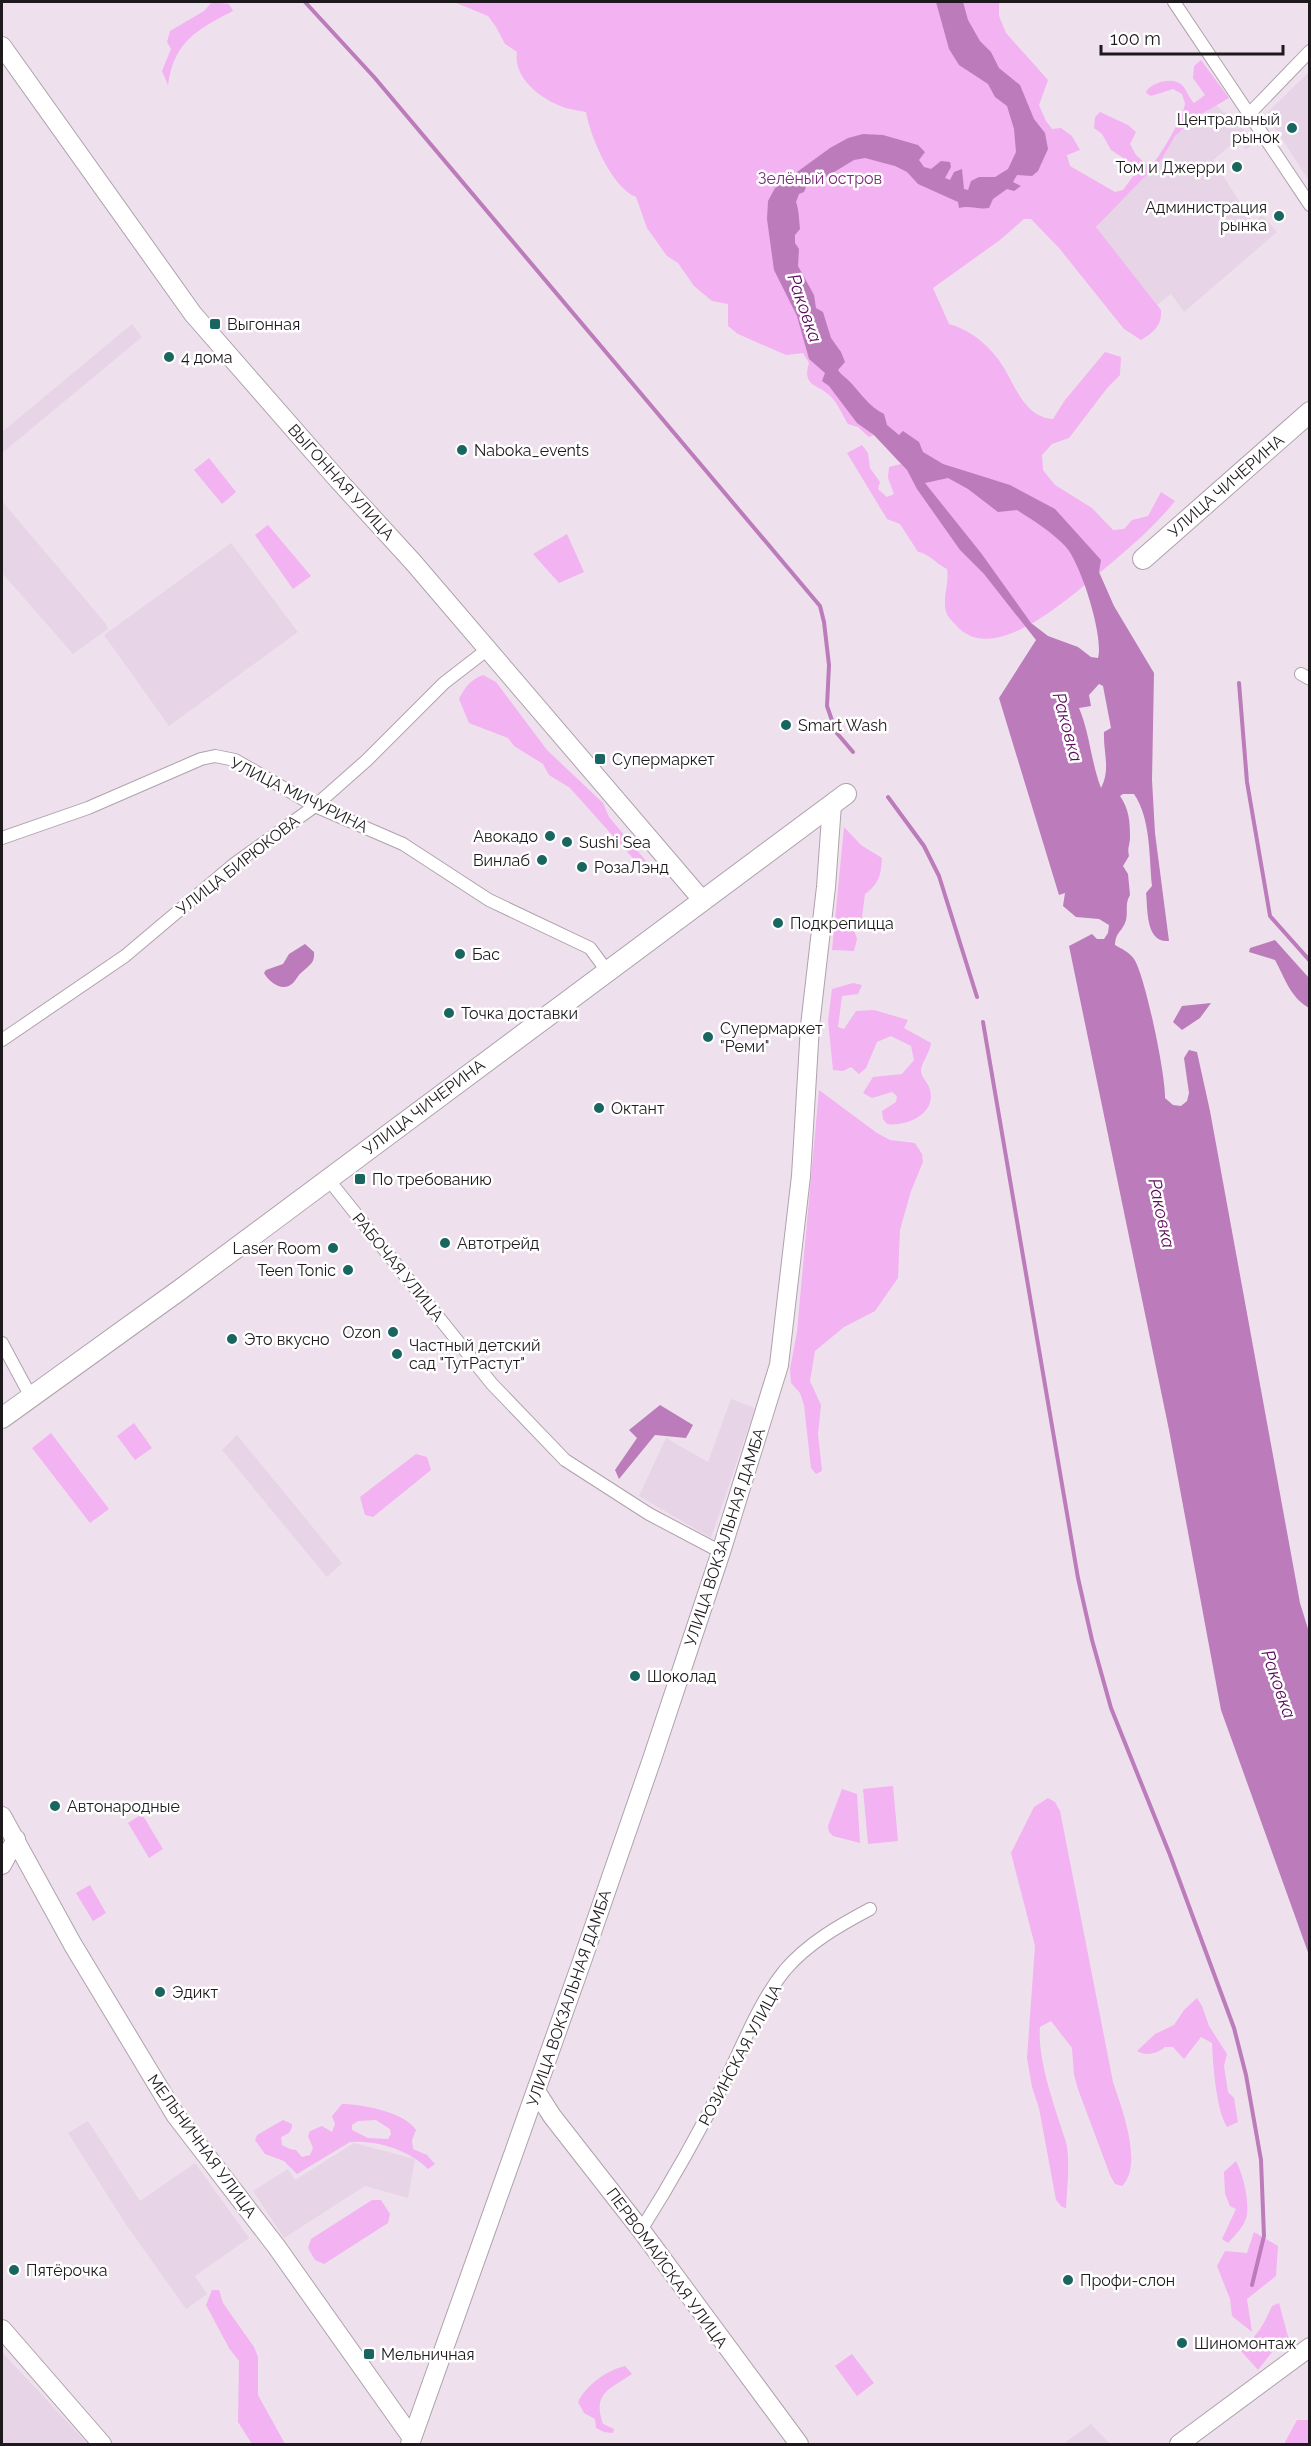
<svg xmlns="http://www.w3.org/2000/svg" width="1311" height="2446" font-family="Raleway,sans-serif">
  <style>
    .built { fill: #e7d4e6 }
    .green { fill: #f3b2f1; fill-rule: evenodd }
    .water { fill: #bc7bba; fill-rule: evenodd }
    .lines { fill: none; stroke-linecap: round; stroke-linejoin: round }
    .stream { stroke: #bc7bba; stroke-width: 4 }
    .street-casing { stroke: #aea2ad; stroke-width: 14 }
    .secondary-casing { stroke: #aea2ad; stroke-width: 20 }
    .primary-casing { stroke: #aea2ad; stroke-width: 22 }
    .street { stroke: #fff; stroke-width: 12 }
    .secondary { stroke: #fff; stroke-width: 18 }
    .primary { stroke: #fff; stroke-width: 20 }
    .poi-dot { fill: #19655f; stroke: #fff; stroke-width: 2 }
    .labels { text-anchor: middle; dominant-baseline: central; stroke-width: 5; stroke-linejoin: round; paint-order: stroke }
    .poi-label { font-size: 16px; fill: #1e191d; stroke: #fff; text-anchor: start }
    .park-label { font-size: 16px; fill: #792b79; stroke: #fff }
    .street-label { font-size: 16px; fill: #1e191d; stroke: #fff }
    .water-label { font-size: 18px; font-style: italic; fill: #5d0c5e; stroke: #fff }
  </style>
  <rect width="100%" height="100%" fill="#eee1ed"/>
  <path class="built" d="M1309,72V181L1266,114Z
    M1215,104L1256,141L1246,150L1237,140L1213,160L1253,223L1262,215L1277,232L1184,312L1171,294L1157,305L1096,227L1162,159L1175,136Z
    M132,324L142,337L2,453V432Z
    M2,501L106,624L108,629L73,654L2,573Z
    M231,543L298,632L169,726L104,635Z
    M731,1399L755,1408L711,1538L639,1496L666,1438L708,1462Z
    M237,1435L342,1563L327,1577L222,1450Z
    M88,2121L140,2201L195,2163L249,2238L195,2276L207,2294L186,2309L125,2223L68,2133Z
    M354,2143L415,2159L408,2198L365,2186L284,2238L253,2191L288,2169L295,2180Z
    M2,2352L13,2364L88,2444H2Z
    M1091,2424L1110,2444H1063Z"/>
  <path class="green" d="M212,2L229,4L233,11C196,30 174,42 168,85L162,71L171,49L167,42L170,31L204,11Z
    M454,2H999V16L1006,33L1048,80L1039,105L1046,121L1052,129L1061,128L1072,136L1080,150L1067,155L1070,166L1115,192L1123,190L1134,175L1122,157L1111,150L1102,134L1094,128L1095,117L1100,112L1128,125L1136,132L1130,144L1136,155L1150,168C1158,159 1185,115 1185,103C1184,100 1183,97 1182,94L1173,89L1151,96L1146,93L1147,90C1154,82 1174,76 1183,86C1187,91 1189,98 1194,103L1205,95L1193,78L1194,66L1201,60L1229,98L1198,116L1175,136L1162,159L1096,227L1161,310C1162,326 1154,332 1141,340L1124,329L1059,248L1031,219H1024L1000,240L933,288L949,324C970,330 986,343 998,359C1014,380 1022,417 1053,419L1065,400L1105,352L1121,357L1120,375L1108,387L1069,438L1052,444L1042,455L1043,470L1055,485L1092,508L1113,530L1124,529L1132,520L1148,516L1161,492L1175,501C1152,530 1124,552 1096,576C1067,599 991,669 955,624C953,622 948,617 947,614C941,600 950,583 947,569C937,564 928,553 918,552L900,524L887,519L847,453L862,445L868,453L870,468L880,482L878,489L887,497L894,494L888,478L889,467L901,464L874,435L869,437L858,427L848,424C843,416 839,406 833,399C821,383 801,389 809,363L803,353L786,355L738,334L728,326V304L712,301L694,286L678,263L667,256L647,228L636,197C612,188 590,136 586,112C577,110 566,109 558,105C537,96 513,76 517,52L505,44L496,27L488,16Z
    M209,458L236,492L222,504L194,470Z
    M268,525L311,576L293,589L255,535Z
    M567,534L584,572L559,583L533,554Z
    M483,675L496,682L547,750L603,803L609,817L651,867L648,875L570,788L549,775L543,764L514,746L508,738L469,723L459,699C465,687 470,680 483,675Z
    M844,827L861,845L882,858C881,875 879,884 865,894L861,925L854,930L857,939L854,951L832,950Z
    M853,983L862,985L858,994L842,996L838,1027L844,1029L856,1011L874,1010L908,1020L904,1028L931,1043C930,1053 922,1061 921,1070C921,1078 927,1081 929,1087C939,1113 907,1127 887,1124L883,1119L882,1111L896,1102L897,1096L892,1092L872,1098L863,1093L873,1077L902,1074L914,1060L911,1046L891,1036L877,1042L866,1068L859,1074L851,1067L843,1071L833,1070L828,1021L832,989Z
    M819,1090L877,1133L890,1140L915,1143L922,1154L923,1162L911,1191L900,1230L898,1278L875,1311L844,1327L815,1351L810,1381L821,1405L818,1434L822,1471L816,1474L811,1468L804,1405L800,1393L791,1383L790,1369L797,1332Z
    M134,1423L152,1448L135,1460L117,1436Z
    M51,1433L109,1509L90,1523L32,1448Z
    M416,1454L427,1457L431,1470L373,1517L365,1515L360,1497Z
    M893,1786L898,1841L868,1844L863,1789Z
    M842,1789L857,1794L860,1843L833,1836L829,1832L828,1826Z
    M1048,1798L1055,1802L1060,1811L1113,2082C1121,2106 1144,2165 1122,2186L1115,2184L1110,2175L1078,2089L1074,2075L1072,2048L1051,2021L1040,2027C1037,2059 1055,2108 1065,2139C1071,2156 1067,2189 1066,2208L1062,2207L1056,2200L1039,2108L1032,2087L1027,2058L1035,1946L1011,1853L1034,1807Z
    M142,1814L163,1849L149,1858L128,1823Z
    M90,1885L106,1913L93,1921L76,1893Z
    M1197,1998L1202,2006L1209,2026L1227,2054L1224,2066L1228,2092L1234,2098L1238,2122L1227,2127C1216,2109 1213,2065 1212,2043L1201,2037L1184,2059L1173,2047H1165C1158,2053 1146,2057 1137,2051L1155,2034L1174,2025L1184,2010Z
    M342,2104C361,2104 405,2112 416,2130L412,2140L413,2149L427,2155L435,2164L428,2169C409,2150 377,2140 350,2142L297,2174L284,2161L265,2154L255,2140L257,2135L283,2120L292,2124C292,2132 288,2134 281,2137L282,2145L290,2149L296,2150L302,2157L310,2155L313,2148L308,2136L310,2131L322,2126L332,2132L335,2124L332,2116ZM376,2120L390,2129L391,2134L388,2139L368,2138L352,2130V2125L358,2121Z
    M1236,2161C1243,2175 1249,2198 1247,2214C1246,2225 1235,2235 1228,2243L1222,2239L1236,2209L1230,2206L1225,2194L1224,2172Z
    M372,2200H381L390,2214L388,2223L324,2264L315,2260L308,2248L311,2239Z
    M1254,2232L1278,2246L1276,2276L1247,2299L1252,2332L1232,2316L1230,2299L1217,2266L1225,2251L1247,2253Z
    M212,2290H219L223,2303L254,2347L258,2357V2395L285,2444H252L238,2422L239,2361L229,2348L206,2305Z
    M1279,2303L1289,2340L1277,2346L1258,2370L1240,2350C1257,2337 1264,2324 1272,2306Z
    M852,2354L874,2383L857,2396L835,2366Z
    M625,2366L632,2374C610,2389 592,2393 603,2424L614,2429L613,2433L604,2432L596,2428L595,2419L584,2413L578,2402C586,2385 607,2370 625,2366Z
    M1297,2420H1309V2444H1284Z"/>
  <path class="water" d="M936,2H963L968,20L980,41L991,52L999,68L1020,85L1034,119L1045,133L1048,149L1038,171L1032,176L1017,175L1013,182L1021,186L1014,191L1007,189L993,199L989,208C978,210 971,205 959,208L958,202L918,184L907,172L895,166L865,158L854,160L816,183L808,182L804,192L799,194L796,202C799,210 799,220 800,229L795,235V243L799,249L798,266L814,295L816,308L823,312L831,338L841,352L845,362L838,370C842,376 847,378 852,384C863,396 869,406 884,414L887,425L899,435L903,431L919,442L923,452L943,464L1010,485L1055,509L1101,560L1099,572L1114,606L1154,673L1152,780L1155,833L1169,941C1145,943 1148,909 1146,893L1152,886C1149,857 1151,819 1134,794H1123L1120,796C1129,809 1130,821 1130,837C1130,845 1127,848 1129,856L1123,866L1128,874L1130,895C1124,904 1129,914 1125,923C1120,934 1116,932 1115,945C1122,949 1129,952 1134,959C1145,975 1166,1076 1165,1098L1173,1105L1181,1106L1187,1101L1189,1093L1184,1058L1189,1050L1197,1052L1210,1111L1300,1603L1309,1632V1955L1221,1710L1169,1430L1069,946L1092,934L1097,939H1104L1108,933L1109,925L1099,919L1076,917L1063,906L1065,893L1059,895L999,698L1036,640L984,574L960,550L917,489L907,470L874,435L857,423L829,386L822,381L825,373L809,359L797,316L774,270L767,219L768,201L775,188L830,148L848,138L863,134L883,135L918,145L925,152L919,160L924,167L931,169L941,161L950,162L951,167L945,178L950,180L954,172L962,169L964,189L968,190L971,181L979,177H995L1008,169L1016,152L1014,129L1007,106L995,97L988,84L959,65L949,49ZM948,478L968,489L998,512L1017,510C1034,521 1052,532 1066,547C1081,564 1104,637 1098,658L1091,657L1078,647L1048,636L1031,623L981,553L925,483ZM1099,684L1103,686L1111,728L1104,732C1103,752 1111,769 1101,788C1091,762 1090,734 1079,708L1091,706L1089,695Z
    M1275,940L1309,978V1008C1290,997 1285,978 1275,960L1249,952L1250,948Z
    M305,944L314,952C315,963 310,965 302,972C298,975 296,980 293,983C283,993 269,982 264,973L266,970L283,964L289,954Z
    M1211,1003L1200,1018L1182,1030L1173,1022L1182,1006Z
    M660,1405L693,1425L686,1438L655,1435L619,1479L615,1470L637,1438L629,1430Z"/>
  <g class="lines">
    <path class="stream" d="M305,2L374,77L820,606L824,622L829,665L827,706L836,732L853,752
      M1239,683L1247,782L1270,916L1310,961
      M888,797L924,846L939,876L977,997
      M983,1022L1078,1578L1092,1640L1111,1708L1170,1855L1234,2028L1246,2075L1261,2160L1264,2236L1252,2285"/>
    <g class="street-casing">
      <path id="street" d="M1174,2L1310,205
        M1250,113L1310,51
        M1301,674L1310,679
        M2,838L88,808L201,759L215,756L235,760L315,806L403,844L489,900L590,948L607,971
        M2,1040L125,956L233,865L315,806L367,760L444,683L488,649
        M328,1179L492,1384L565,1460L649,1514L721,1552
        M2,1343L31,1397
        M641,2230C672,2181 700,2131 726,2079C744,2043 759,2002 785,1970C808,1943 840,1925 870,1909"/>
    </g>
    <g class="secondary-casing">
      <path id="secondary" d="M2,46L193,314L338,480L413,562L703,901
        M2,1816L73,1945L176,2116L276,2246L412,2438
        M2,1865L16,1839
        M536,2091L552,2116L641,2230L799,2444
        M2,2329L102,2444
        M410,2444L581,1964L652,1759L721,1552L779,1365L801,1176L810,1026L826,887L832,804
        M1179,2444L1310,2347"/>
    </g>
    <g class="primary-casing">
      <path id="primary" d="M1143,559L1310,412
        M2,1418L181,1289L846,794"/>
    </g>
    <use href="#street" class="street"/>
    <use href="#secondary" class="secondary"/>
    <use href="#primary" class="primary"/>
  </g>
  <g class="poi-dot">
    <circle cx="1292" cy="128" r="6"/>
    <circle cx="1237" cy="167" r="6"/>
    <circle cx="1279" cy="216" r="6"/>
    <rect x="209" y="318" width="12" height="12" rx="3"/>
    <circle cx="169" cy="357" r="6"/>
    <circle cx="462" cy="450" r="6"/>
    <circle cx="786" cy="725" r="6"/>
    <rect x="594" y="753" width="12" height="12" rx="3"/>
    <circle cx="550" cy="836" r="6"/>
    <circle cx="567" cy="842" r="6"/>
    <circle cx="542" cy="860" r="6"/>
    <circle cx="582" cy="867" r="6"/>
    <circle cx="778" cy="923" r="6"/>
    <circle cx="460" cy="954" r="6"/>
    <circle cx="449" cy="1013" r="6"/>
    <circle cx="708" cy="1037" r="6"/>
    <circle cx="599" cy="1108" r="6"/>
    <rect x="354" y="1173" width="12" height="12" rx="3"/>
    <circle cx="445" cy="1243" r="6"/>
    <circle cx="333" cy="1248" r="6"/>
    <circle cx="348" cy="1270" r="6"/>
    <circle cx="393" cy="1332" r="6"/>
    <circle cx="232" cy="1339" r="6"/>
    <circle cx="397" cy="1354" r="6"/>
    <circle cx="635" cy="1676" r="6"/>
    <circle cx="55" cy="1806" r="6"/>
    <circle cx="160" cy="1992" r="6"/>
    <circle cx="14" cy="2270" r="6"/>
    <circle cx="1068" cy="2280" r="6"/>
    <circle cx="1182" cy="2343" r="6"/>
    <rect x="363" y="2348" width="12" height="12" rx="3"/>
  </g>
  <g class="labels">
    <g class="poi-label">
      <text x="1280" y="119" text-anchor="end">Центральный<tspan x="1280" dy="18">рынок</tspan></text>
      <text x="1225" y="167" text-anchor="end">Том и Джерри</text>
      <text x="1267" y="207" text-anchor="end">Администрация<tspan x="1267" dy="18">рынка</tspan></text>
      <text x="227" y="324">Выгонная</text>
      <text x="181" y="357">4 дома</text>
      <text x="474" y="450">Naboka_events</text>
      <text x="798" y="725">Smart Wash</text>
      <text x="612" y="759">Супермаркет</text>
      <text x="538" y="836" text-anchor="end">Авокадо</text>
      <text x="579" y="842">Sushi Sea</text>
      <text x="530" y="860" text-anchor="end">Винлаб</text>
      <text x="594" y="867">РозаЛэнд</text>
      <text x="790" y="923">Подкрепицца</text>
      <text x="472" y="954">Бас</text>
      <text x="461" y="1013">Точка доставки</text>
      <text x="720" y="1028">Супермаркет<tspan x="720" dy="18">"Реми"</tspan></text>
      <text x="611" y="1108">Октант</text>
      <text x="372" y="1179">По требованию</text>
      <text x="457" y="1243">Автотрейд</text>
      <text x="321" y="1248" text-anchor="end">Laser Room</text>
      <text x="336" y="1270" text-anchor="end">Teen Tonic</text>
      <text x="381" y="1332" text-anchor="end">Ozon</text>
      <text x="244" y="1339">Это вкусно</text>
      <text x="409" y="1345">Частный детский<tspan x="409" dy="18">сад "ТутРастут"</tspan></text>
      <text x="647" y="1676">Шоколад</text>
      <text x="67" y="1806">Автонародные</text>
      <text x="172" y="1992">Эдикт</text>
      <text x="26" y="2270">Пятёрочка</text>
      <text x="1080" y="2280">Профи-слон</text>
      <text x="1194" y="2343">Шиномонтаж</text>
      <text x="381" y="2354">Мельничная</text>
    </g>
    <g class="park-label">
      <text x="820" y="178">Зелёный остров</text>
    </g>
    <g class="street-label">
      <text transform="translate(341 482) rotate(48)">ВЫГОННАЯ УЛИЦА</text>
      <text transform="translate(1226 486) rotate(-41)">УЛИЦА ЧИЧЕРИНА</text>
      <text transform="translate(299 795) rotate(26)">УЛИЦА МИЧУРИНА</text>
      <text transform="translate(238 865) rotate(-38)">УЛИЦА БИРЮКОВА</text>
      <text transform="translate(424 1107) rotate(-37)">УЛИЦА ЧИЧЕРИНА</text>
      <text transform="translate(398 1267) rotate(51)">РАБОЧАЯ УЛИЦА</text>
      <text transform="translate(725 1537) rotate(-72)">УЛИЦА ВОКЗАЛЬНАЯ ДАМБА</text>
      <text transform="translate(569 1998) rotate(-71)">УЛИЦА ВОКЗАЛЬНАЯ ДАМБА</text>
      <text transform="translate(740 2055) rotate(-62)">РОЗИНСКАЯ УЛИЦА</text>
      <text transform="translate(202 2146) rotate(54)">МЕЛЬНИЧНАЯ УЛИЦА</text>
      <text transform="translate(667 2268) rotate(54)">ПЕРВОМАЙСКАЯ УЛИЦА</text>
    </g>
    <g class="water-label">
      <text transform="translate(805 308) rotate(71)">Раковка</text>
      <text transform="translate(1068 727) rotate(75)">Раковка</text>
      <text transform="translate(1162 1213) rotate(78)">Раковка</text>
      <text transform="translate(1279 1684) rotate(71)">Раковка</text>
    </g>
  </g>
  <rect width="1311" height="2446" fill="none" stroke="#1e191d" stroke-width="6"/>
  <path d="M1101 45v9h182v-9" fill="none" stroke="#1e191d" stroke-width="3"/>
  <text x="1110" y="45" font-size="18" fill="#1e191d" stroke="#ffffff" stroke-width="4.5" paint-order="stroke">100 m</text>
</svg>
